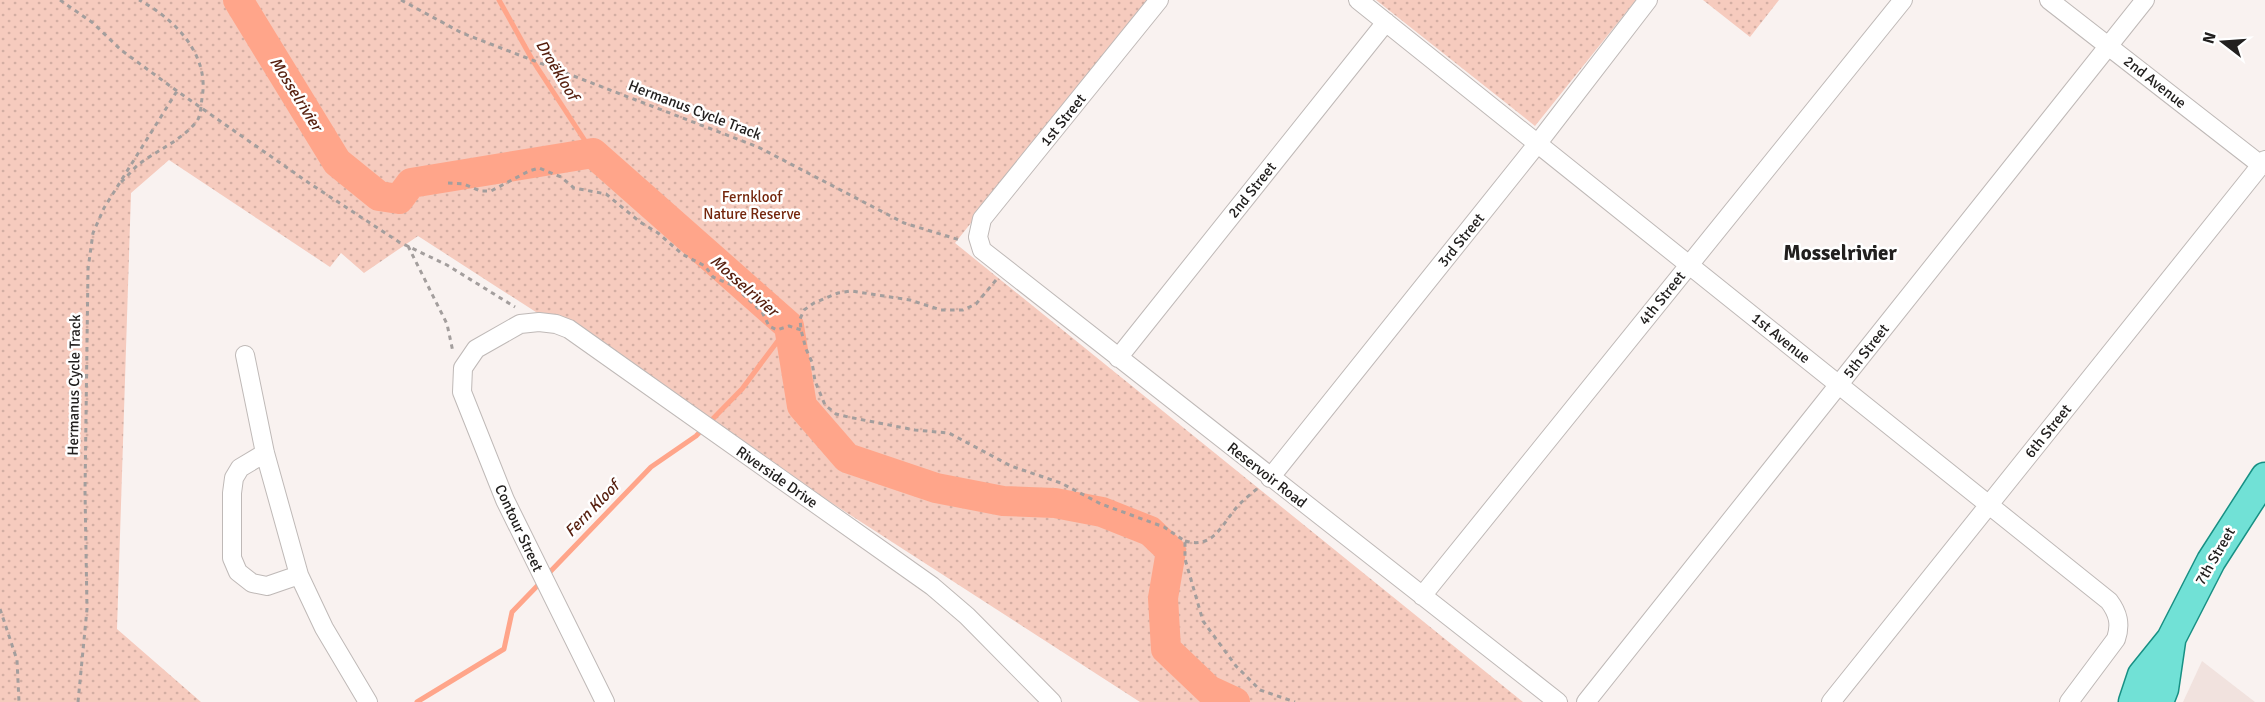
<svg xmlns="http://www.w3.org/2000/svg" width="2265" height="702" font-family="Signika,sans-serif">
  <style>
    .built { fill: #f1e2de }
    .grass { fill: url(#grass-dots) }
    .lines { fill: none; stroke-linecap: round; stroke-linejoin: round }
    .stream { stroke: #ffa58a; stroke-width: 5 }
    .river { stroke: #ffa58a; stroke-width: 30 }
    .street-casing { stroke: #bfb9b7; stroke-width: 20 }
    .primary-casing { stroke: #189084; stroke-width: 31 }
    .path { stroke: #a39e9d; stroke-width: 3; stroke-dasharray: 4.5 4.5; stroke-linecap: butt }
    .street { stroke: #fff; stroke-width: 18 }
    .primary { stroke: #71e1d6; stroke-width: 28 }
    .labels { text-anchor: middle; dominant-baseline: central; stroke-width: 5; stroke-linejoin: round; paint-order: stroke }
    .street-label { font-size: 15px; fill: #22201f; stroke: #fff }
    .park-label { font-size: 15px; fill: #74260c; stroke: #fff }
    .water-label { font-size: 16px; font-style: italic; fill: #551e0d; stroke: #fff }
    .district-label { font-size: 21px; font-weight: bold; fill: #22201f; stroke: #fff }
  </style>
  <defs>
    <pattern id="grass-dots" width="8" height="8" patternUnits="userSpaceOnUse" patternTransform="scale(1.5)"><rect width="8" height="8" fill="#f6cbbe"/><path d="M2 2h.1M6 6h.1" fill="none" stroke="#d3aea3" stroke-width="1.8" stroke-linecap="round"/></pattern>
  </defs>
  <rect width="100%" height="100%" fill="#f9f2f0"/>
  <path class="built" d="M2202,661L2255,702H2183Z"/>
  <path class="grass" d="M0,0H1149L955,243L1523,702H1140L418,236L364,273L341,253L330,267L169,160L131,193L117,629L201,702H0Z
    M1376,0H1636L1535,126Z
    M1703,0H1779L1750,37Z"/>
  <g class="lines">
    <path class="stream" d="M499,0L533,61L593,153
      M547,575L651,467L696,436L742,389L789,326
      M417,702L504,649L512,612L541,582"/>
    <path class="river" d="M238,0L337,162L379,196L399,199L411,183L593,153L789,326L802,406L847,458L936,488L1003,501L1055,503L1102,512L1150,531L1171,551L1163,598L1166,649L1209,690L1235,702"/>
    <g class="street-casing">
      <path id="street" d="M1159,0L982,219L978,237L982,250L1558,702
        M1358,0L2109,601C2118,613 2121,624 2116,639L2069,702
        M2049,0L2261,165
        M245,355L265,453L299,575L324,628L368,702
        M1118,358L1386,22
        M265,453L240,468L234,478L232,493V558L238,572L252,583L267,586L299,575
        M1270,478L1538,143L1648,0
        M1422,596L1903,0
        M605,702L505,500L462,392L463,368L476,349L520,324L539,322L556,324L569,329L932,586L967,616L1052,702
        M1586,702L2145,0
        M1831,702L2265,160"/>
    </g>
    <g class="primary-casing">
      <path id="primary" d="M2133,702L2142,675L2171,639L2211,561L2265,477
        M2159,702L2164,689L2171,641"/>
    </g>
    <path class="path" d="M60,0L93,23L121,50L177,91L309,183L399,242L447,265L515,307
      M401,0L462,33L758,147L904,223L960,240
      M121,182C127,177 132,170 138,165C157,150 181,141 197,121C201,115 201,105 202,98C210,55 175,19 139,0
      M448,183L464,184L480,191H491L529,171L539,168L561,177L574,188L606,194L640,222L658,233L682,254L705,266L713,277L734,286L762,312L769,326L777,330L789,326L801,330
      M408,246L447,324L453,352
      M996,280L976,304L963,310H941L910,300L851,291L838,293L814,303L804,310L800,319L801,330L806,349L812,362L815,381L825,405L836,414L848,417L915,430L949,433L1011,466L1061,483L1101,504L1164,527L1185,541V559L1203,621L1236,666L1260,690L1295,702
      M1185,541C1213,549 1221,526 1236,508C1243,500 1251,494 1258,488
      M0,609L17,660L19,702
      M78,702L87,609L85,491L88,269L93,233L104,208L177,91"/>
    <use href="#street" class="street"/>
    <use href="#primary" class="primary"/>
  </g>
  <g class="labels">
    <g class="street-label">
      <text transform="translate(2155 82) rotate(38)">2nd Avenue</text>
      <text transform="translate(695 110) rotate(21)">Hermanus Cycle Track</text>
      <text transform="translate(1063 120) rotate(-51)">1st Street</text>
      <text transform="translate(1252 190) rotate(-51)">2nd Street</text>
      <text transform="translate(1461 240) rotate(-51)">3rd Street</text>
      <text transform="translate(1662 298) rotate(-51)">4th Street</text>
      <text transform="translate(1781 338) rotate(39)">1st Avenue</text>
      <text transform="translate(1866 351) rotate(-52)">5th Street</text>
      <text transform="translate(74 385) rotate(-89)">Hermanus Cycle Track</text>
      <text transform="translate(2048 431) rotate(-51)">6th Street</text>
      <text transform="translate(1267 475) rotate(38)">Reservoir Road</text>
      <text transform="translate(777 477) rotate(35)">Riverside Drive</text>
      <text transform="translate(519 528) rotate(65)">Contour Street</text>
      <text transform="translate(2215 556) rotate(-60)">7th Street</text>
    </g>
    <g class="park-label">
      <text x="752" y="197">Fernkloof<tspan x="752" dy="17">Nature Reserve</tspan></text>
    </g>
    <g class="water-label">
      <text transform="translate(557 70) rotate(59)">Droëkloof</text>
      <text transform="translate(296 94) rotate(58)">Mosselrivier</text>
      <text transform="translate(744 286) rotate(41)">Mosselrivier</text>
      <text transform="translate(592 509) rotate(-46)">Fern Kloof</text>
    </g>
    <g class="district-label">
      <text x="1840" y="253">Mosselrivier</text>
    </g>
  </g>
  <g transform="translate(2223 42) rotate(287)" stroke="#ffffff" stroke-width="4.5" paint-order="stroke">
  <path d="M0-4.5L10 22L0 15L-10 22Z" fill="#22201f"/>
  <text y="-9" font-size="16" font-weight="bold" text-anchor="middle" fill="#22201f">N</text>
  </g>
</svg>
